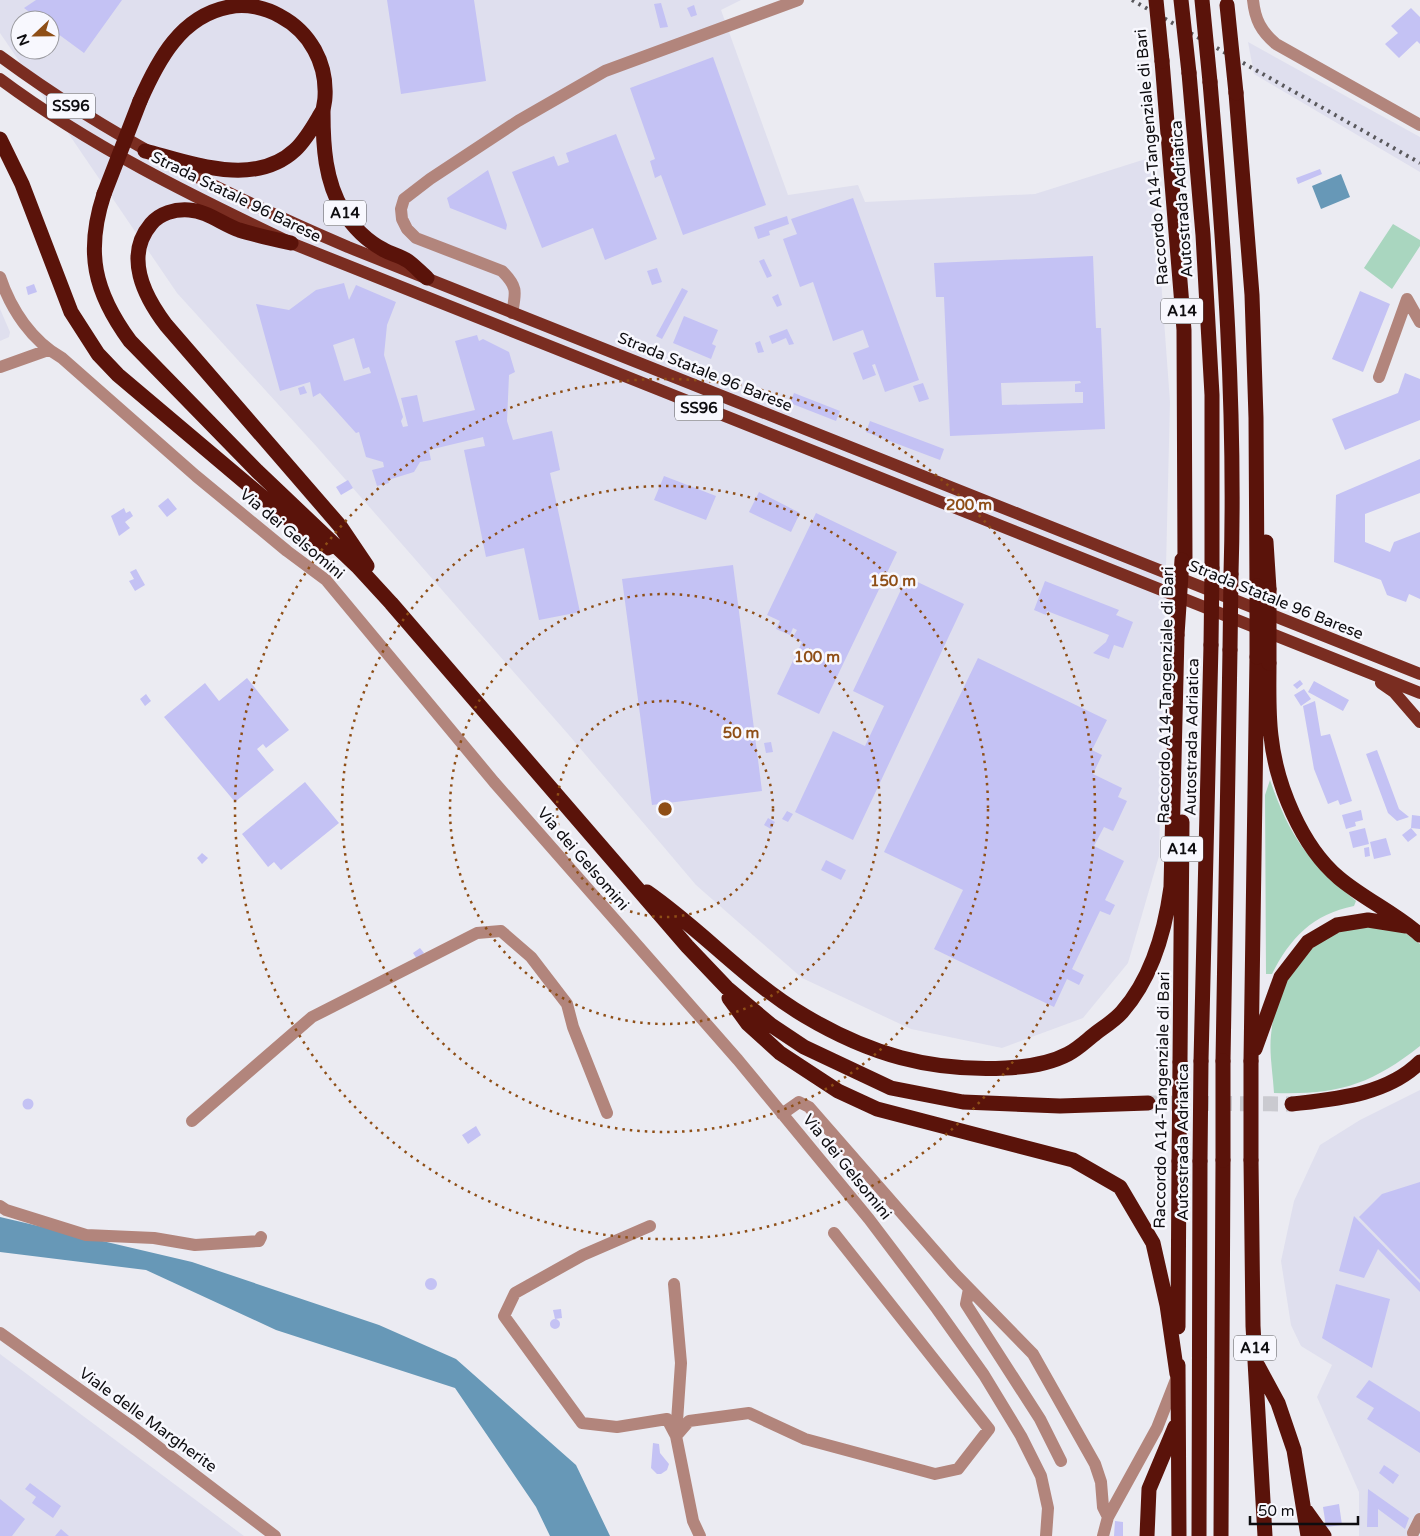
<svg xmlns="http://www.w3.org/2000/svg" width="1420" height="1536" font-family="'Varela Round',sans-serif">
  <style>
    .built { fill: #dfdfee; fill-rule: evenodd }
    .green { fill: #a9d6bf }
    .water { fill: #6798b7 }
    .building { fill: #c4c2f4; fill-rule: evenodd }
    .lines { fill: none; stroke-linecap: round; stroke-linejoin: round }
    .highway-tunnel { stroke: #cacad0; stroke-width: 15; stroke-dasharray: 15 8; stroke-linecap: butt }
    .minor { stroke: #b2857c; stroke-width: 12 }
    .major { stroke: #7a2d21; stroke-width: 12 }
    .highway { stroke: #5a130a; stroke-width: 15 }
    .rail { stroke: #59585c; stroke-width: 4; stroke-dasharray: 2.5 5; stroke-linecap: butt }
    .highway-bridge { stroke: #5a130a; stroke-width: 15 }
    .ring { fill: none; stroke: #8e4e16; stroke-width: 2.5; stroke-dasharray: 2.5 5 }
    .labels { text-anchor: middle; dominant-baseline: central; stroke-width: 5; stroke-linejoin: round; paint-order: stroke }
    .shield { fill: #f8f8fe; stroke: #545457; stroke-width: 1 }
    .shield-label { font-size: 15px; font-weight: bold; fill: #0e0d10 }
    .street-label { font-size: 16px; fill: #0e0d10; stroke: #f8f8fe }
    .centre { fill: #8e4e16; stroke: #f8f8fe; stroke-width: 2.5 }
    .ring-label { font-size: 15px; text-anchor: middle; font-weight: bold; fill: #8e4e16; stroke: #f8f8fe; stroke-width: 5; stroke-linejoin: round; paint-order: stroke }
  </style>
  <rect width="100%" height="100%" fill="#ebebf2"/>
  <path class="built" d="M0,0H741L721,10L788,195L858,185L865,202L1035,194L1152,157L1170,402L1159,856L1128,963L1083,1018L1002,1048L911,1029L802,978L696,885L568,734L317,447L177,293L0,33ZM20,20H50V50H20Z
    M1248,42L1420,137V172L1254,74Z
    M0,309L10,332L9,337L0,341Z
    M1420,1090V1531L1418,1536H1359V1492L1317,1397L1332,1365L1301,1346L1291,1325L1281,1261L1294,1201L1320,1145L1360,1120Z
    M0,1354L244,1536H0Z"/>
  <path class="green" d="M1393,224L1420,240V246L1392,289L1364,268Z
    M1270,780C1290,838 1309,862 1356,901L1354,906C1313,914 1290,938 1272,974H1266L1265,795Z
    M1378,925L1404,932L1420,944V1046C1371,1085 1337,1095 1274,1093C1273,1074 1269,1054 1271,1035C1275,987 1303,940 1351,928C1360,926 1370,926 1378,925Z"/>
  <path class="water" d="M1341,174L1350,197L1321,209L1312,186Z
    M0,1217L192,1262L379,1325L456,1359L576,1465L610,1536H550L536,1507L455,1388L276,1330L146,1270L0,1252Z"/>
  <path class="building" d="M36,0H122L84,53L50,28V20H40L24,8Z
    M387,0H474L486,81L401,94Z
    M661,3L668,27L660,28L654,4Z
    M694,5L697,15L691,17L687,8Z
    M1411,8L1420,17V44L1417,41L1399,58L1385,44L1398,33L1391,26Z
    M713,57L766,205L683,235L661,175L655,178L650,161L655,159L630,88Z
    M616,134L657,239L605,260L593,228L542,248L512,172L554,156L558,166L569,162L566,153Z
    M1320,169L1322,174L1298,184L1296,178Z
    M488,170L507,225L506,230L450,208L447,198Z
    M853,198L919,380L885,392L875,364L872,365L876,375L863,380L853,353L869,347L863,330L833,341L813,282L800,287L783,239L797,234L791,219Z
    M787,216L789,224L769,231L770,235L758,239L754,227Z
    M1093,256L1096,328H1101L1105,429L950,436L944,297H936L934,263ZM1080,381L1081,383L1075,384V392H1083V403L1002,405L1001,383Z
    M764,259L772,276L767,278L759,261Z
    M657,268L662,282L652,285L647,271Z
    M344,283L349,300L356,285L396,302L387,325L384,355L403,417L401,421L403,427L408,426L401,398L417,395L423,422L475,410L455,341L477,335L479,341L483,339L509,352L515,372L509,375L507,421L513,440L552,431L560,470L550,473L580,612L539,620L524,548L486,557L464,450L485,446L483,437L429,450L431,460L420,462L414,472L388,480L389,483L377,486L372,470L384,467L383,462L366,457L359,432L356,433L320,393L313,397L310,382L280,391L256,304L289,310L316,290ZM354,338L363,369L369,367L371,373L344,381L333,345Z
    M34,284L37,292L28,295L26,287Z
    M682,288L688,291L662,339L656,336Z
    M1360,291L1390,304L1363,372L1332,359Z
    M778,294L782,305L777,307L772,297Z
    M684,316L718,330L712,344L716,346L711,359L673,343Z
    M787,329L794,344L789,345L786,338L772,344L769,336Z
    M760,341L764,352L758,353L755,343Z
    M1405,373L1420,379V420L1345,450L1332,419L1398,393Z
    M923,383L929,399L919,402L913,386Z
    M304,386L307,393L300,395L298,388Z
    M794,393L840,411L836,421L790,403Z
    M870,421L944,449L940,460L866,432Z
    M1420,459V493L1365,514V542L1390,552L1394,542L1420,532V599L1409,594L1406,602L1387,595L1381,580L1334,562L1336,495Z
    M664,476L716,496L706,520L654,500Z
    M348,480L353,488L341,495L336,487Z
    M759,492L800,513L791,532L749,512Z
    M168,498L177,509L167,517L158,506Z
    M124,508L126,513L130,511L133,516L125,522L130,528L119,536L111,516Z
    M816,513L897,552L819,714L777,694L802,642L793,637L797,630L793,628L790,635L776,629L780,621L767,615Z
    M733,565L762,791L652,805L622,579Z
    M136,569L145,585L135,591L129,581L134,579L130,572Z
    M907,577L964,604L853,840L795,812L833,731L865,746L884,706L853,691Z
    M1045,581L1119,610L1116,615L1133,622L1123,648L1114,645L1109,659L1093,653L1106,642L1109,635L1047,611L1046,615L1034,610Z
    M978,658L1107,720L1092,750L1102,755L1093,774L1122,788L1118,797L1127,801L1113,831L1104,827L1094,846L1124,861L1105,900L1115,905L1110,915L1100,911L1072,969L1084,975L1079,985L1067,979L1054,1007L934,949L963,890L884,852Z
    M247,678L289,730L266,748L263,744L257,749L274,770L235,802L164,717L205,683L219,701Z
    M1300,680L1303,684L1297,689L1293,685Z
    M1314,681L1349,700L1343,711L1308,692Z
    M1304,689L1311,699L1301,706L1294,695Z
    M146,694L151,701L145,706L140,699Z
    M1315,701L1321,736L1330,734L1352,801L1340,805L1338,800L1328,804L1314,769L1303,706Z
    M771,742L773,752L766,753L764,743Z
    M1377,750L1399,809L1409,817L1397,821L1388,813L1366,754Z
    M305,782L339,823L281,870L274,862L268,867L242,834Z
    M1361,810L1363,820L1355,822L1356,826L1346,829L1342,815Z
    M787,811L793,814L788,822L782,819Z
    M1412,815L1420,816V829L1411,828L1417,835L1408,842L1402,835L1411,828Z
    M768,818L775,822L771,829L764,825Z
    M1365,828L1369,844L1353,848L1349,832Z
    M1386,838L1391,855L1374,859L1370,842Z
    M1369,847L1370,856L1365,857L1364,848Z
    M202,853L208,858L202,864L197,858Z
    M826,860L846,870L841,880L821,870Z
    M420,948L424,953L417,959L413,953Z
    M22.5 1104a5.5 5.5 0 1 1 11 0a5.5 5.5 0 1 1-11 0Z
    M476,1126L481,1135L468,1144L462,1135Z
    M1420,1182V1280L1359,1217L1382,1194Z
    M1354,1216L1420,1283V1292L1378,1249L1364,1278L1339,1271Z
    M425 1284a6 6 0 1 1 12 0a6 6 0 1 1-12 0Z
    M1336,1284L1390,1299L1372,1368L1322,1338Z
    M561,1309L562,1318L555,1319L553,1310Z
    M550 1324a5 5 0 1 1 10 0a5 5 0 1 1-10 0Z
    M1369,1380L1420,1412V1453L1367,1419L1374,1408L1356,1397Z
    M653,1443L659,1444L660,1453L669,1464L667,1470L661,1474H657L651,1468Z
    M1384,1465L1399,1475L1393,1484L1379,1473Z
    M30,1483L61,1506L53,1518L32,1503L36,1497L25,1489Z
    M1368,1489L1409,1518L1405,1529L1378,1509V1527H1367Z
    M0,1499L25,1519L12,1536H0Z
    M1339,1504L1342,1525L1326,1527L1323,1507Z
    M1115,1521L1123,1522V1536H1114Z
    M61,1529L69,1536H55Z"/>
  <g class="lines">
    <path class="highway-tunnel" d="M1148,1103L1292,1104"/>
    <path class="minor" d="M1253,0C1255,20 1261,31 1276,44L1420,125
      M0,277C11,310 32,341 62,358L196,476L287,551L326,580L494,782L738,1060L869,1219L937,1309L984,1375L1021,1436L1041,1476L1048,1508L1046,1536
      M512,313C516,292 518,287 502,271L416,238L407,229L402,219L401,209L404,199L430,179L518,121L605,71L798,0
      M0,367L48,350
      M1379,377L1407,299L1420,322
      M782,1114L799,1102L809,1107L954,1273L1033,1354L1095,1464L1101,1482L1103,1507L1108,1517
      M192,1121L312,1017L477,933L501,931L531,957L567,1004L573,1027L607,1113
      M0,1206L6,1210L86,1235L154,1238L195,1245L259,1241L261,1237
      M650,1226L583,1255L515,1293L504,1316L582,1423L617,1427L667,1419L676,1436L689,1421L749,1413L805,1439L935,1474L958,1469L989,1429L834,1233
      M674,1284L681,1363L676,1436L693,1521L700,1536
      M969,1289L966,1304L1040,1419L1061,1461
      M0,1333L136,1430L275,1536
      M1413,1533L1420,1519
      M1103,1536L1108,1517L1157,1428L1177,1377"/>
    <path class="major" d="M0,56C111,138 222,193 348,247L1420,674
      M0,79C90,146 190,195 291,243L1420,693
      M1381,683L1394,692L1420,722"/>
    <path class="highway" d="M1162,61L1184,330L1185,561
      M1189,73L1203,235L1212,395V568
      M1210,82C1224,245 1236,410 1231,574
      M1236,93L1252,295L1256,418L1257,586
      M140,101C158,60 181,16 229,7C246,3 266,8 280,16C310,32 327,63 325,97C325,102 323,107 323,112C323,146 325,181 343,211C353,227 367,241 384,250C391,254 401,256 408,261C415,266 421,273 427,278
      M0,139L22,184L71,312L98,354L118,375L304,532L328,548
      M145,151C191,163 254,188 295,150C307,139 315,123 323,110
      M104,194C85,252 94,292 130,341L257,471L357,566L391,603L687,946L727,988L771,1025L804,1047L891,1088L963,1102L1060,1106L1148,1103
      M291,243C273,239 255,235 239,230C222,224 207,211 189,210C175,209 160,213 151,224C124,256 144,296 166,325L340,526L367,566
      M1266,542L1269,589
      M1269,663C1269,687 1268,712 1271,736C1276,784 1301,846 1339,878C1364,899 1395,913 1420,935
      M647,892C702,930 747,982 805,1016C869,1054 930,1072 1006,1068C1027,1067 1049,1064 1068,1054C1078,1049 1087,1040 1096,1033C1104,1027 1115,1020 1122,1012C1152,978 1165,931 1171,887L1177,635
      M729,998L748,1024L780,1053L838,1091L877,1109L1073,1160L1120,1187L1153,1243L1167,1305L1177,1374
      M1255,1049L1281,977L1308,942L1337,925L1368,920L1406,926
      M1201,1061L1211,645
      M1223,1061L1230,650
      M1251,1061L1257,657
      M1180,1062L1182,822
      M1292,1104C1335,1099 1387,1095 1420,1062
      M1251,1160L1253,1326L1265,1536
      M1178,1327L1179,1161
      M1178,1365L1179,1536
      M1258,1366L1278,1403L1294,1450L1308,1536
      M1306,1511L1324,1536
      M1147,1536L1149,1489L1175,1427
      M1199,1536L1200,1161
      M1221,1536L1223,1160"/>
    <path class="rail" d="M1132,0L1420,163"/>
    <path class="highway-bridge" d="M1156,0L1162,61
      M1181,0L1189,73
      M1202,0L1210,82
      M1227,5L1236,93
      M104,194L140,101
      M1177,635L1182,560
      M1211,645L1212,568
      M1230,650L1231,574
      M1257,657V586
      M1269,663V589
      M1251,1061V1160
      M1223,1160V1061
      M1179,1161L1180,1062
      M1200,1161L1201,1061"/>
  </g>
  <g class="ring">
    <circle cx="665" cy="809" r="108"/>
    <circle cx="665" cy="809" r="215"/>
    <circle cx="665" cy="809" r="323"/>
    <circle cx="665" cy="809" r="430"/>
  </g>
  <g class="labels">
    <g class="shield">
      <rect x="47" y="93.5" width="48" height="25" rx="4"/>
      <rect x="324" y="200.5" width="42" height="25" rx="4"/>
      <rect x="1161" y="298.5" width="42" height="25" rx="4"/>
      <rect x="675" y="395.5" width="48" height="25" rx="4"/>
      <rect x="1161" y="836.5" width="42" height="25" rx="4"/>
      <rect x="1234" y="1335.5" width="42" height="25" rx="4"/>
    </g>
    <g class="shield-label">
      <text x="71" y="106">SS96</text>
      <text x="345" y="213">A14</text>
      <text x="1182" y="311">A14</text>
      <text x="699" y="408">SS96</text>
      <text x="1182" y="849">A14</text>
      <text x="1255" y="1348">A14</text>
    </g>
    <g class="street-label">
      <text transform="translate(1152 157) rotate(-95)">Raccordo A14-Tangenziale di Bari</text>
      <text transform="translate(236 197) rotate(26)">Strada Statale 96 Barese</text>
      <text transform="translate(1182 199) rotate(-94)">Autostrada Adriatica</text>
      <text transform="translate(705 372) rotate(22)">Strada Statale 96 Barese</text>
      <text transform="translate(292 534) rotate(40)">Via dei Gelsomini</text>
      <text transform="translate(1276 600) rotate(22)">Strada Statale 96 Barese</text>
      <text transform="translate(1166 695) rotate(-89)">Raccordo A14-Tangenziale di Bari</text>
      <text transform="translate(1192 737) rotate(-89)">Autostrada Adriatica</text>
      <text transform="translate(583 859) rotate(49)">Via dei Gelsomini</text>
      <text transform="translate(1162 1100) rotate(-89)">Raccordo A14-Tangenziale di Bari</text>
      <text transform="translate(1183 1142) rotate(-90)">Autostrada Adriatica</text>
      <text transform="translate(847 1167) rotate(51)">Via dei Gelsomini</text>
      <text transform="translate(148 1420) rotate(36)">Viale delle Margherite</text>
    </g>
  </g>
  <circle cx="665" cy="809" r="8" class="centre"/>
  <g class="ring-label">
    <text x="969" y="510">200 m</text>
    <text x="893" y="586">150 m</text>
    <text x="817" y="662">100 m</text>
    <text x="741" y="738">50 m</text>
  </g>
  <g transform="translate(35 35) rotate(248)"><circle r="24" fill="#f8f8fe" stroke="#9a9a9f"/>
  <path d="M0-4L9 19L0 12L-9 19Z" fill="#8e4e16"/>
  <text y="-8" font-size="14" font-weight="bold" text-anchor="middle" fill="#0e0d10">N</text>
  </g>
  <path d="M1250 1516v8h108v-8" fill="none" stroke="#0e0d10" stroke-width="2.5"/>
  <text x="1258" y="1516" font-size="15" fill="#0e0d10" stroke="#f8f8fe" stroke-width="4" paint-order="stroke">50 m</text>
</svg>
